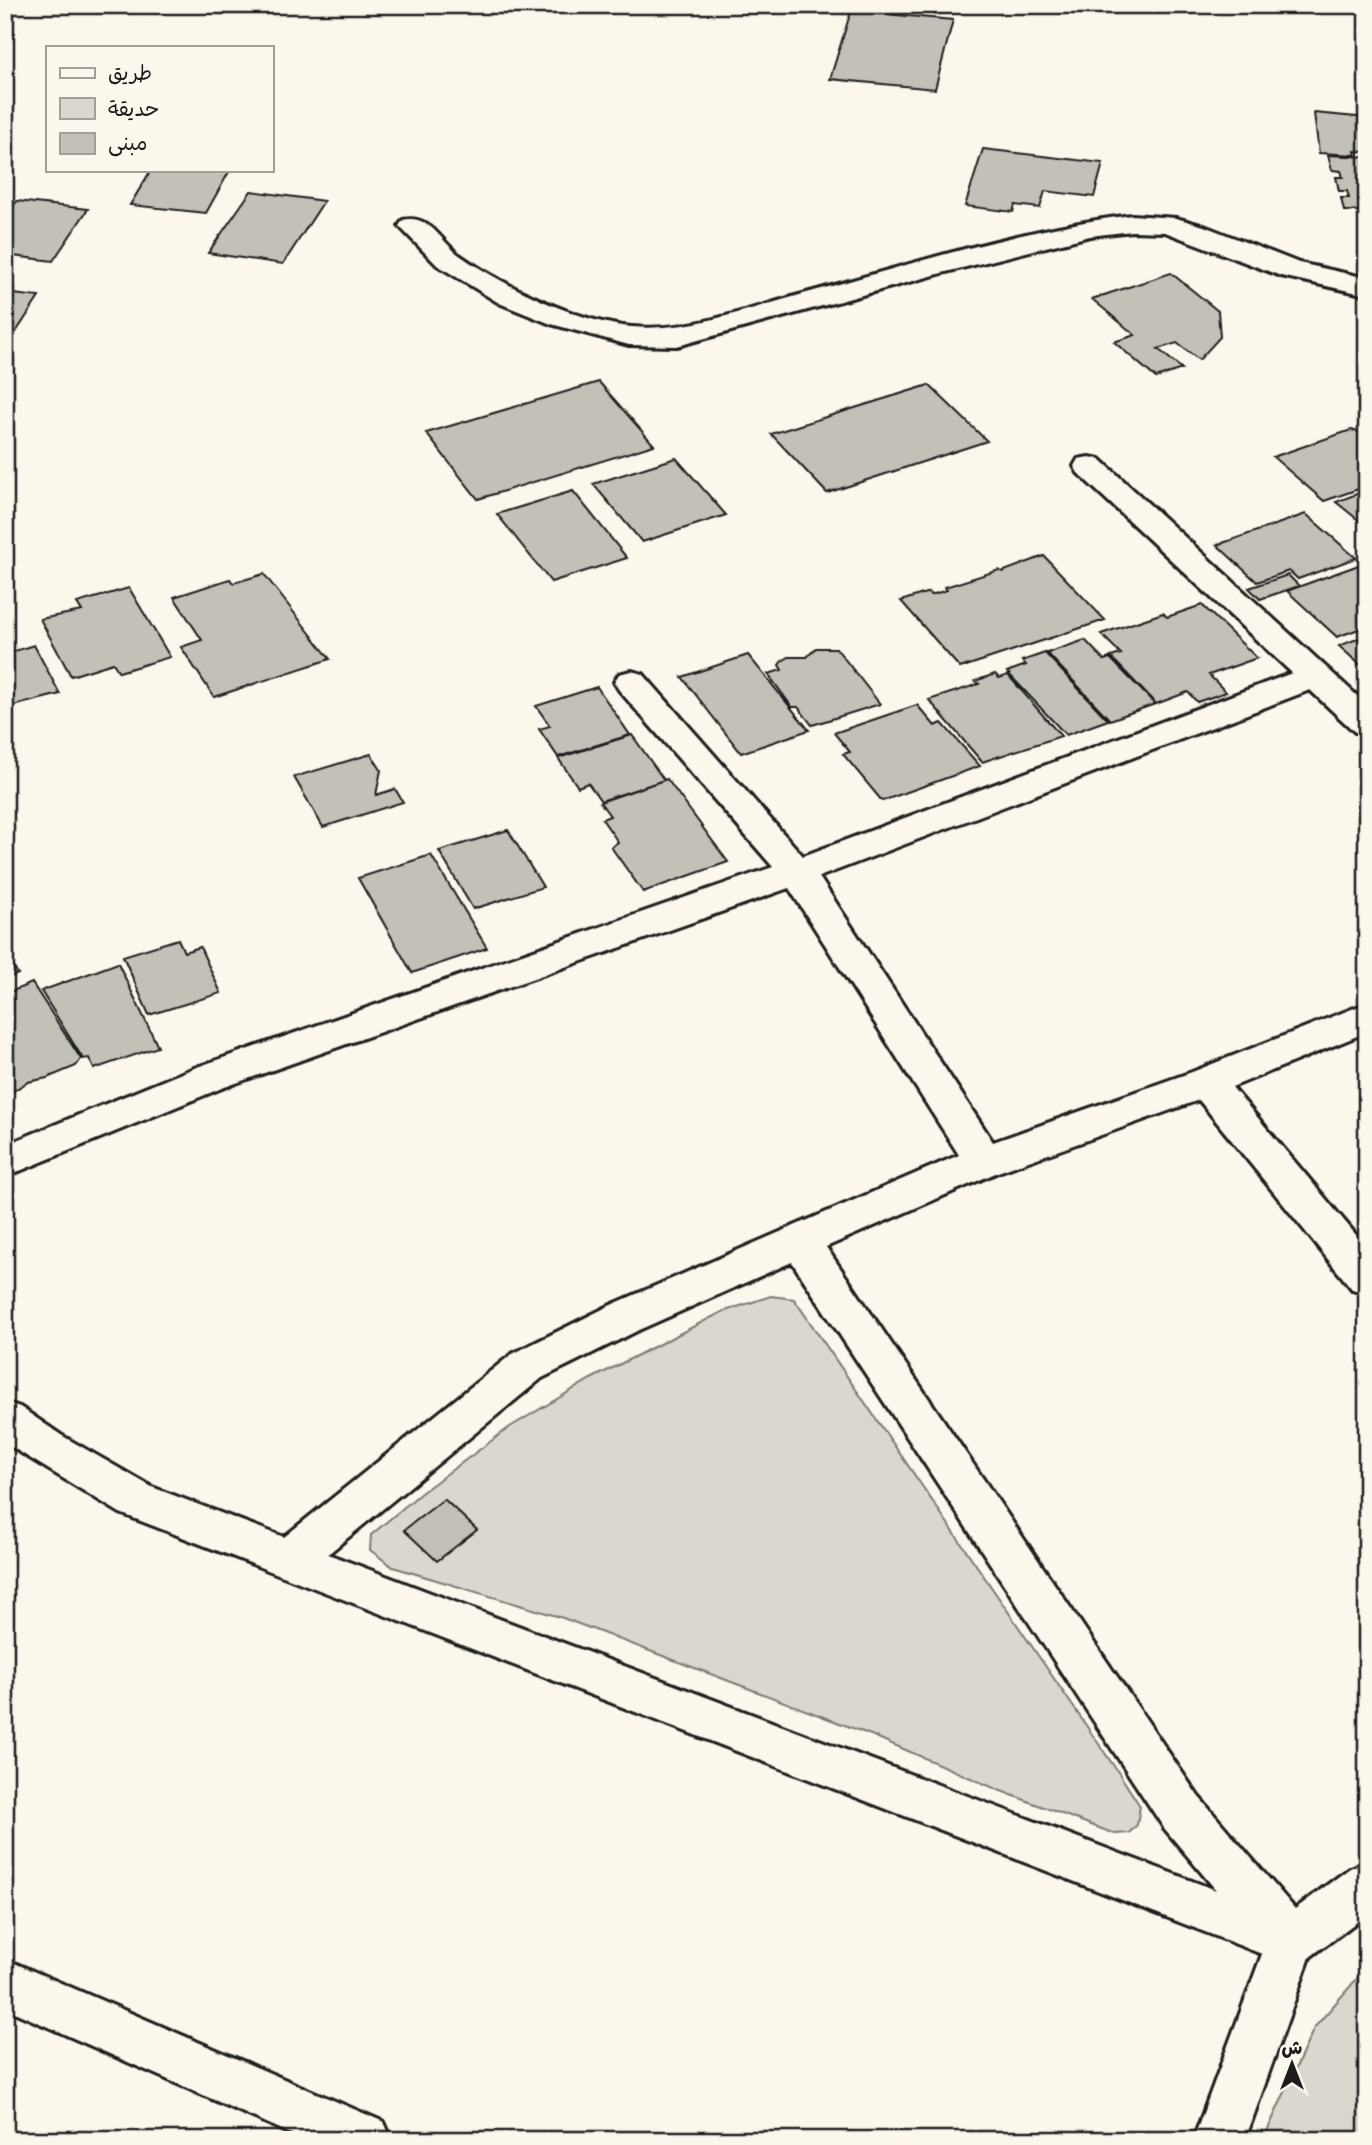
<svg xmlns="http://www.w3.org/2000/svg" width="1372" height="2145" font-family="Caveat,'Playpen Sans Arabic',sans-serif">
  <style>
    .green { fill: #dad7ce; stroke: #7b7a75; stroke-width: 2 }
    .building { fill: #c3c0b8; stroke: #1c1c1c; stroke-width: 2 }
    .lines { fill: none; stroke-linecap: round; stroke-linejoin: round }
    .street-casing { stroke: #1c1c1c; stroke-width: 6 }
    .street { fill: #fbf7ec; fill-rule: evenodd }
  </style>
  <rect width="100%" height="100%" fill="#fbf7ec"/>
  <filter id="ink" filterUnits="userSpaceOnUse"><feTurbulence type="fractalNoise" baseFrequency=".0143" numOctaves="2"/><feDisplacementMap in="SourceGraphic" scale="14" xChannelSelector="R" yChannelSelector="G"/><feConvolveMatrix kernelMatrix="1 2 1 2 8 2 1 2 1" color-interpolation-filters="sRGB"/></filter>
  <g filter="url(#ink)">
    <path class="green" d="M771,1296L794,1299L1120,1775L1140,1806L1137,1825L1129,1833L1115,1834L1001,1791L871,1735L563,1618L393,1567L370,1550L371,1535L421,1493L510,1427L589,1380L722,1312Z
      M1367,1967V2140H1263L1314,2028Z"/>
    <path class="building" d="M851,11L953,20L935,89L830,79Z
      M1314,113L1367,118V152L1355,151L1356,155L1319,153Z
      M983,149L1103,163L1094,197L1045,191L1040,208L1015,205L1013,212L965,206Z
      M1328,155L1367,157V211H1344L1341,198H1349L1347,191H1339L1336,177H1343L1341,171L1332,170Z
      M151,170H230L206,213L130,205Z
      M251,191L324,201L283,264L208,253Z
      M17,201L88,209L53,261L5,255V217Z
      M1171,273L1218,311L1220,337L1199,360L1177,343L1158,349L1182,369L1156,378L1114,342L1135,335L1092,299Z
      M5,293L39,297L5,349Z
      M599,382L654,445L478,499L426,433Z
      M929,385L987,441L827,493L771,434Z
      M1351,430L1367,434V486L1324,501L1273,457Z
      M676,458L726,515L642,542L593,484Z
      M1367,490V527L1336,502Z
      M573,491L627,558L551,582L497,514Z
      M1306,514L1356,558L1298,579L1289,571L1257,582L1217,545Z
      M1044,556L1105,620L960,668L901,601L929,592L931,595L947,590L945,587L999,570L1002,572Z
      M1367,562V626L1337,637L1287,591Z
      M264,574L330,659L214,697L181,647L202,640L174,597L230,579L233,583Z
      M1288,575L1299,586L1260,599L1249,588Z
      M129,588L170,657L119,672L113,663L71,676L40,619L82,611L77,603Z
      M1202,605L1257,658L1209,675L1226,692L1197,702L1188,692L1156,704L1111,657L1121,654L1101,634L1163,613L1167,617Z
      M1367,635V671L1339,646Z
      M1085,640L1104,660L1110,658L1155,704L1110,720L1047,653Z
      M34,645L60,694L5,708V654Z
      M816,648H836L880,704L812,725L798,707H792L768,674L782,670L779,665L782,661L789,657H807Z
      M1045,653L1108,720L1066,735L1007,672L1026,665L1022,661Z
      M748,655L809,730L741,753L682,677Z
      M995,674L999,678L1008,675L1061,736L982,762L929,700L979,684L975,681Z
      M597,687L630,735L558,757L539,729L550,726L536,706Z
      M917,705L935,726L942,723L980,766L882,801L843,754L850,752L834,733Z
      M632,735L664,780L601,801L588,783L578,787L558,758Z
      M371,754L381,770L376,795L395,789L403,802L323,827L294,777Z
      M667,779L728,862L643,892L611,847L618,842L602,819L610,816L600,802Z
      M508,830L543,887L473,909L439,851Z
      M431,855L487,948L412,973L358,878Z
      M178,939L184,952L200,947L221,993L149,1015L123,956Z
      M5,956L18,974L5,979Z
      M118,963L158,1047L94,1069L89,1058L83,1059L41,991Z
      M32,983L81,1059L76,1066L47,1078L28,1082L5,1096V994Z
      M444,1499L477,1530L437,1561L404,1530Z"/>
    <g class="lines">
      <g class="street-casing">
        <path id="street" d="M1132,215L1176,218L1204,226L1299,263L1367,278V295L1281,276L1165,232L1132,231L1090,236L942,273L677,346L629,345L551,324L499,303L437,265L399,226L403,220C429,214 440,240 458,254C500,284 580,323 632,327C690,332 747,309 803,294C908,265 1024,228 1132,215Z
          M1089,457L1100,459L1367,705V735L1355,732L1310,690L819,877L993,1142L1192,1072L1367,1003V1032L1232,1087L1367,1248V1293L1352,1289L1199,1100L998,1172L826,1247L1198,1796L1295,1909L1350,1868L1367,1861V1914L1310,1957L1245,2140H1193L1262,1954L120,1513L5,1443V1402L20,1407L61,1435L152,1487L284,1537L512,1354L611,1305L959,1155L789,888L222,1088L5,1177V1145L194,1068L773,867L619,690L614,682L619,674L631,671L643,674L803,856L1292,673L1078,473L1074,466L1078,459ZM792,1262L1164,1828L1216,1890L328,1554L542,1378L641,1329Z
          M5,1959L384,2122L392,2140H305L5,2008Z"/>
      </g>
      <use href="#street" class="street"/>
    </g>
  </g>
  <rect width="1372" height="2145" fill="none" stroke="#fbf7ec" stroke-width="28"/>
  <rect x="14" y="14" width="1344" height="2117" fill="none" stroke="#1c1c1c" stroke-width="2.5" filter="url(#ink)"/>
  <rect x="46" y="46" width="228" height="126" fill="#fbf7ec" stroke="#a29f99" stroke-width="2"/>
  <rect x="60" y="68" width="35" height="10" fill="#fbf7ec" stroke="#a29f99" stroke-width="2"/>
  <text x="108" y="80" font-size="21" fill="#1c1c1c">طريق</text>
  <rect x="60" y="98" width="35" height="21" fill="#dad7ce" stroke="#a29f99" stroke-width="2"/>
  <text x="108" y="116" font-size="21" fill="#1c1c1c">حديقة</text>
  <rect x="60" y="133" width="35" height="21" fill="#c3c0b8" stroke="#a29f99" stroke-width="2"/>
  <text x="108" y="150" font-size="21" fill="#1c1c1c">مبنى</text>
  <g transform="translate(1292 2064)" stroke="#fbf7ec" stroke-width="5" paint-order="stroke">
  <path d="M0-5L12 26L0 18L-12 26Z" fill="#1c1c1c"/>
  <text y="-10" font-size="19" font-weight="bold" text-anchor="middle" fill="#1c1c1c">ش</text>
  </g>
</svg>
